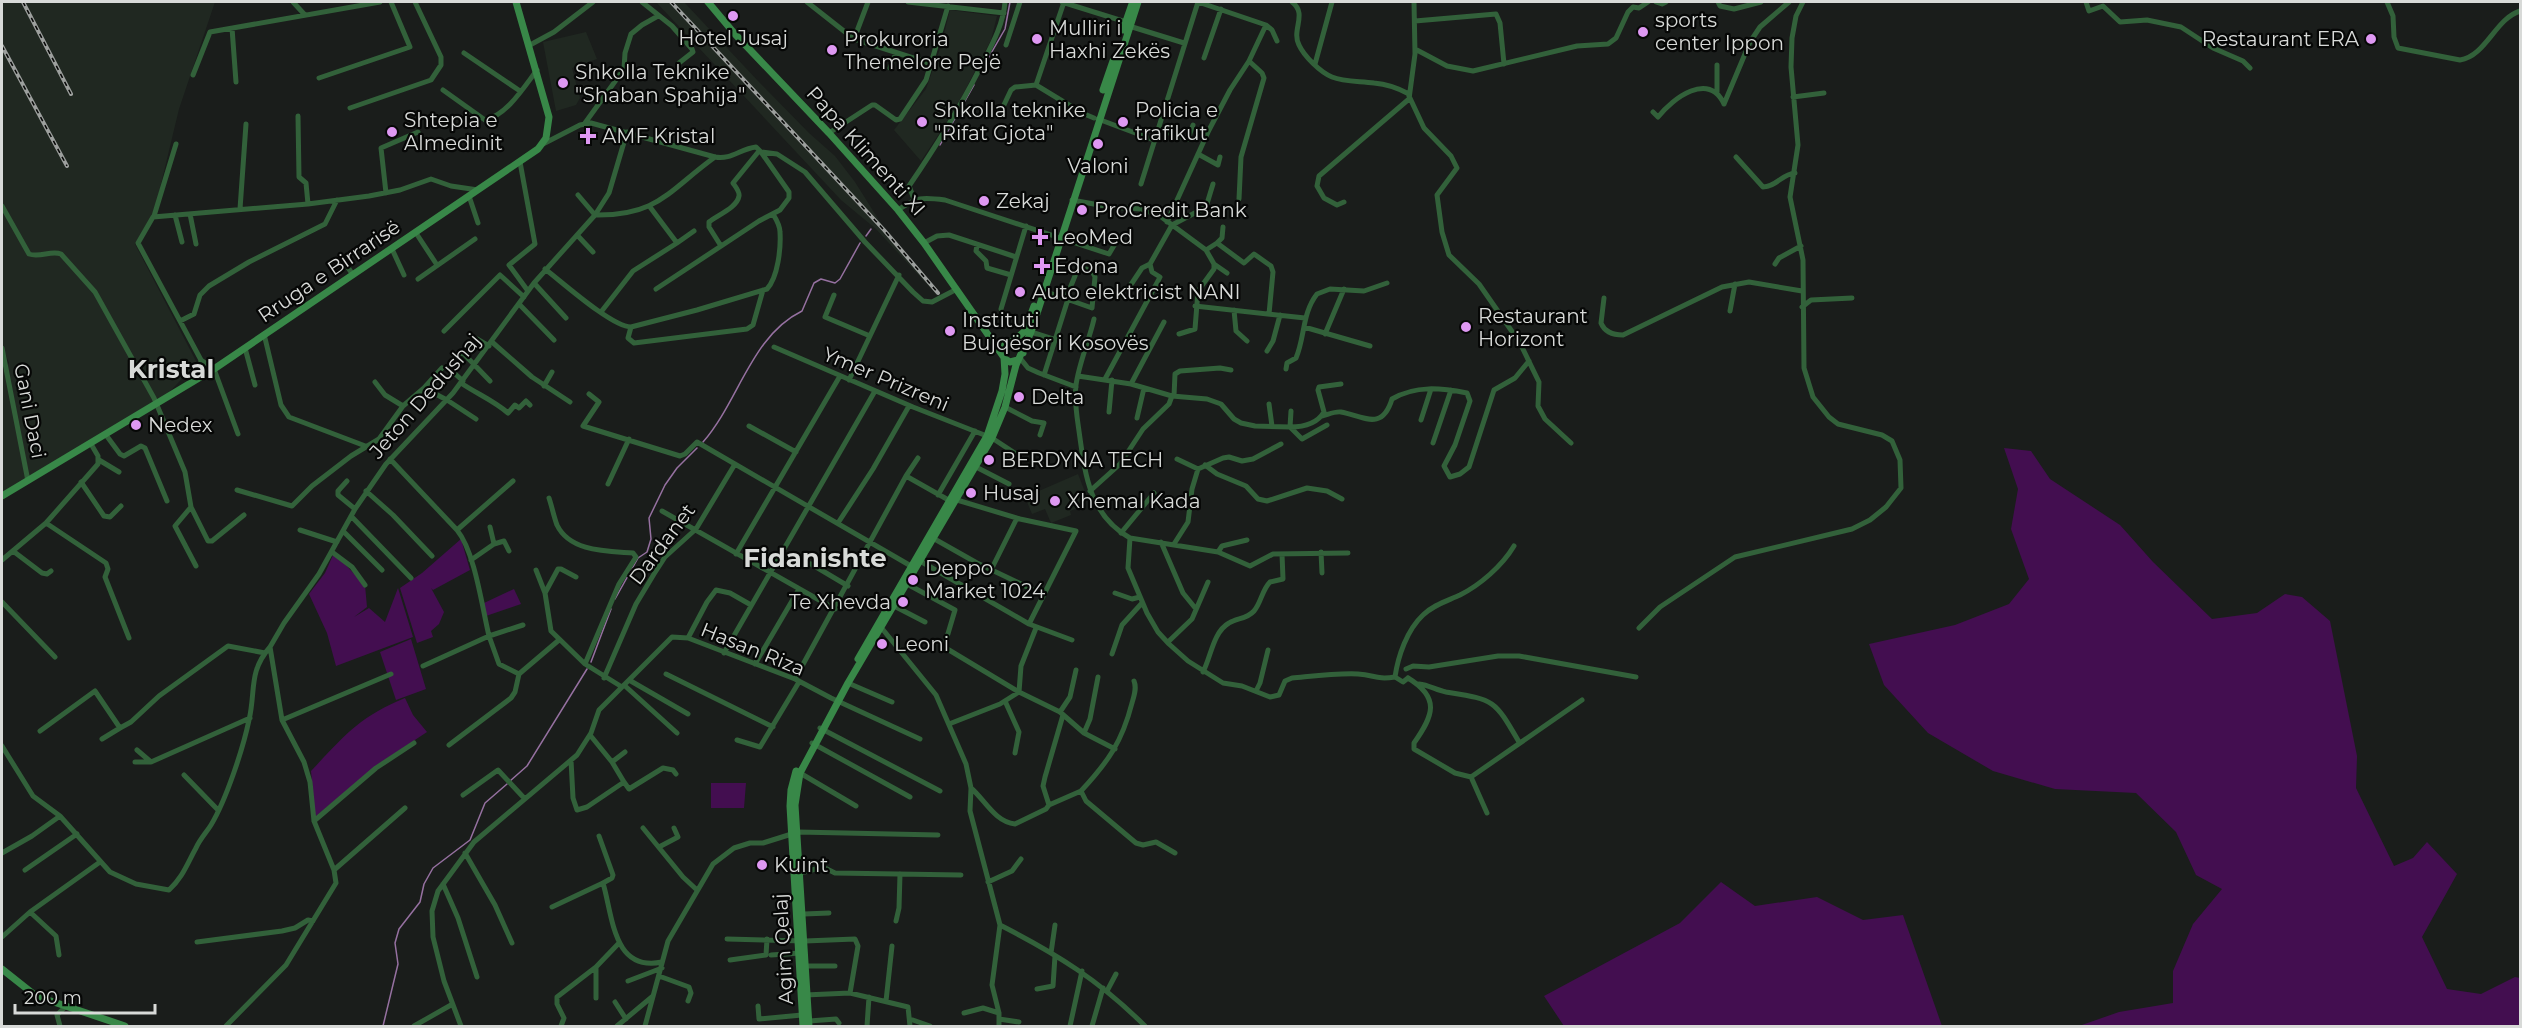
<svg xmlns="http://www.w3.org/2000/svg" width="2522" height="1028" font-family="Montserrat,sans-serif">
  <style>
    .built { fill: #202821 }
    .green { fill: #430e50 }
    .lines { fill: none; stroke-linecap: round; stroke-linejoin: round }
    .stream { stroke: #9671a1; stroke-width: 1.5 }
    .street { stroke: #32613a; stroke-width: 5 }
    .secondary { stroke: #388848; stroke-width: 7 }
    .rail-casing { stroke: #9c9f9d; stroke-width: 4 }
    .rail { stroke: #060706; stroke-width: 1.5; stroke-dasharray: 4.5; stroke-linecap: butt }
    .poi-dot { fill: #de98f2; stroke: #060706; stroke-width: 2 }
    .labels { text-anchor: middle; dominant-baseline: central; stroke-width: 4.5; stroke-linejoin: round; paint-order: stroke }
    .poi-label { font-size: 20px; fill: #d8dad8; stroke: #060706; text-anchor: start }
    .street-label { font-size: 20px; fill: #d8dad8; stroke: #060706 }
    .district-label { font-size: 26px; font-weight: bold; fill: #d8dad8; stroke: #060706 }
  </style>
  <rect width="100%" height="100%" fill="#1a1d1b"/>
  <path class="built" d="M2,2H215L179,109L155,209L135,244L197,363L156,406L2,496V372L9,363L2,345Z
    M656,2H684L758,81L809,133L835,156L855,182L882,225L940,293L937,295L876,229L841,200Z
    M950,10L997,16L991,40L956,108L921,161L894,130L926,89L941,46Z
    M586,32L597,59L572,68L580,98L576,105L556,111L543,42Z
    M1078,474L1085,492L1080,495L1085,505L1070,511L1071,515L1051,523L1045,509L1032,514L1025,497Z"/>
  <path class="green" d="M2004,448L2031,451L2050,479L2120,525L2153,562L2212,619L2257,613L2285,594L2302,597L2330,621L2357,756L2356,788L2394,866L2413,858L2427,842L2457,874L2422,937L2447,989L2481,994L2515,977L2520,978V1026H2079L2119,1012L2173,1003V971L2193,924L2222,889L2196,875L2176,832L2136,793L2055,789L1993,771L1928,733L1884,685L1869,644L1955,625L2009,604L2029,579L2011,529L2018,489Z
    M461,539L470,570L433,590L431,588L444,612L439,624L431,631L433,637L417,643L400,588L422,573Z
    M334,553L365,585L367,607L354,617L369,608L385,622L398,588L413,637L336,666L327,633L309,594L325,573Z
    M514,589L521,604L486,616L484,603Z
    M411,639L426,689L396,700L380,652Z
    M405,698L413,715L427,732L377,765L315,817L311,771C343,737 360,716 405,698Z
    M711,783H746L744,808H711Z
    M1721,882L1755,906L1817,897L1863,920L1903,915L1942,1026H1564L1544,996L1680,923Z"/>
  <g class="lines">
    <path class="stream" d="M986,62L1005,29L1010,2
      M940,145L974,85
      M866,236L871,229
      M703,442C739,401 751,336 802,311L814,283L821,279L835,283L840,279L860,243
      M615,599L638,558L647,552L651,539L649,518L665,485L677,468L697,448
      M591,662L611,609
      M510,781L527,766L587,669
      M383,1026L398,964L395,943L399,929L420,902L424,884L433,868L470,840L485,803L507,784"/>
    <path class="street" d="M293,2L305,15
      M642,2L672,26L692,49L693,52L679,63
      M807,2L854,39L932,64
      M908,2L1004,13
      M1062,2L1126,22
      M1198,2L1266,25L1272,30L1277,41
      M1292,2C1308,14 1291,30 1299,45C1304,56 1320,72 1332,77C1344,82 1361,81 1374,83C1386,84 1398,88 1409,94
      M1656,2L1662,4L1666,2
      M1718,2L1720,6L1734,9L1761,2
      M2086,2L2089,11L2103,6L2120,22L2147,20L2181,27L2213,48L2243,61L2250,68
      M2387,2L2393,16L2394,37L2398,48L2460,60C2486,56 2495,19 2520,11
      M1415,21L1496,14L1500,23L1504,64
      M1129,26L1184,43
      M232,28L236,82
      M854,39L868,2
      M530,45L554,32L593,2
      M1006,45L1020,2
      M1415,49L1447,66L1473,71L1577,46L1608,44L1616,38L1628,12L1633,7L1639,8L1648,2
      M464,53L520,91
      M1204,58L1221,9
      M1315,64L1332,2
      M890,68L896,53
      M193,75L210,32L380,2
      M319,78L410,47L391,2
      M1036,85L1064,2
      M443,90L485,120C507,115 524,87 537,70
      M1717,92V65
      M1409,96L1424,128L1451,156L1457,168L1437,195L1442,232L1449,255L1479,284L1520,343L1539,382L1538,406L1545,419L1571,443
      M1793,97L1824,93
      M1724,104L1750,42L1760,27L1789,2
      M350,108L431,80L441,65V57L415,2
      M1002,109L1011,90L1015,87L1036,85L1082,113L1094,118
      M1653,112L1658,117C1673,98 1709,71 1724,104
      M298,116L299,177L306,183L308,204
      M1098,119L1154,140
      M585,123L624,69L625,53L631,34L642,25L658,16
      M1157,129L1188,139L1193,125
      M829,133L872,105H875L896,120L900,119L926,80L948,6
      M543,144L580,125L591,123L715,157C731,160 740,149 756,147L761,152L789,192V198L780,210L759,221L656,289
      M761,152L777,154L805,172L865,242L913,292L923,301L932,302L957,289
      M1198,154L1218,165L1220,157
      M1736,157L1763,187C1776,187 1782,174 1795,173
      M520,162L535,244L509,265L528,291
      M1141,184L1198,2
      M386,193L381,148L418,132
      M578,195L595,215C658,216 668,191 715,157
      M469,196L478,223
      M914,199L909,186C935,148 958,111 979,70C990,48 1003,27 1005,2
      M1239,199L1241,157L1264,78L1262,73L1249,61
      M1072,200L1110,207L1141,209L1160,216L1206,250L1214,264V269L1198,291L1195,329L1179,334
      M1344,202L1337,205L1324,198L1317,186L1319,176L1409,99L1415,54L1414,2
      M2,206L29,254C40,258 51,250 61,254L95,292L154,398L185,472L191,507L208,541H212L244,515
      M650,207L677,243L694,231
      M240,209L246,124
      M898,210C917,197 922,197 945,200L1109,254L1119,237
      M190,214L196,244
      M175,215L182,242
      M154,216L176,144
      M1167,222L1209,130L1230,90L1249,61L1266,25
      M416,233L437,265
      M578,236L593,252
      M924,243L937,236L949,235L1016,257
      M1217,243L1222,238L1223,227
      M977,245L976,251L986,261L987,268L1011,275
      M721,246L709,227V222C717,215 737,208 739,196C740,192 735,186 733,183L759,151
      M392,249L404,275
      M1206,250L1217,243L1244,263L1254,254L1271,266L1273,272L1269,314
      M343,260L353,275
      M1214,264L1227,273
      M1775,264L1779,258L1801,246
      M545,269C562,282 612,327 631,327L697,310L767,289C778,277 781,248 780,232C780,225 776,219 773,214
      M418,279L475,239
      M534,283L566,318
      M1130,286L1142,268L1150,264
      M1044,291L1092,308L1095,277L1092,271L1083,268L1077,271L1066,298
      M834,295L825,317L870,336
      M1604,298L1601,323C1605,333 1614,335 1623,335L1722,287L1749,282L1802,291
      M519,304L554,340
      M1195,306L1305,318
      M1802,307L1811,300L1852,298
      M1001,309L1026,226
      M1234,310L1236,331L1247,341
      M1730,311L1735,284
      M601,312L633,271L677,243
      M1094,319C1089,341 1079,363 1076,385C1074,400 1077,417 1079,431C1085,474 1089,515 1130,538L1218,552L1250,566L1273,554L1348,553
      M180,321L194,314L200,295L209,286L249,262L325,224L337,200
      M631,327L628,338L634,343L747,329L753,325L763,290
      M1304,327L1370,346
      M444,331L500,275L524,297
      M1031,332L1056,340
      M264,334L281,405L289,417L368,447
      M1325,334L1344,289
      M475,341L477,339L489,346
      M492,342L532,377L570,402
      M774,347L913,407L992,438L1019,456
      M2,348L28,481
      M245,348L255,385
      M1267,351L1273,341L1280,315
      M455,358L462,352L490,381
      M1020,358L1028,368L1039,373L1076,387
      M1286,369L1287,363L1296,358C1305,337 1302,313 1317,294L1330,289L1364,291L1387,283
      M453,372L463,381
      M1044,375L1068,299
      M1078,376L1131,384L1172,396L1207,399L1221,404L1234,419L1241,423L1255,426L1290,427L1302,439L1327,425
      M198,379L201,360
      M1105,379L1158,281L1160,277L1152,272L1150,264L1172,225L1206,207L1213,184
      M849,380L899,275
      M375,382L385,395L403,406
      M461,383C477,394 493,400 508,413L515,405L519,408L526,401L530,405
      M1131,384L1164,322
      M544,386L552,372
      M424,388L442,368
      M589,394L599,402L583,426L680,456L685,454L697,442L911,566
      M1174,396L1175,374L1180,371L1220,368L1231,370
      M1269,404L1272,426
      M1005,407L1032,421L1044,423L1040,435
      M1291,411L1290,427C1303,427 1317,424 1324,412L1318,390L1319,387L1341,384
      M1109,412L1112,380
      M1322,416C1327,415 1335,411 1341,412C1363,416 1382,432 1392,399C1416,385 1441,388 1467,393L1470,401L1455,445L1444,466L1450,477L1460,474L1469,467L1494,390L1515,378L1529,361
      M1137,418L1144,388
      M1421,420L1431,389
      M749,426L796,452
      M238,434L214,369L201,360L138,243L153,217L308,204L369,196L400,190L431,179L451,186L478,190
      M106,435L120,454L124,456L141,446L145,448L167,501
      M1433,443L1451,390
      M390,459L457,530L513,481
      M1177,459L1198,469
      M99,460L119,472
      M1205,465L1217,474L1246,486L1258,499L1267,501L1307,488L1327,491L1342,499
      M976,467L1009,484
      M906,476L918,458
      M347,481L338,491V495L355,509
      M81,482L104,516L110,517L121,506
      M608,484L629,439
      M237,490L292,506L312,486L351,456L379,439L403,406L424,388L447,400L476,419
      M366,491L393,515L432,556
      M1090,491L1120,464L1143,429L1169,404L1172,396
      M938,495L975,431
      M549,498C552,507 554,517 557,525C570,552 607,551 633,553L636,557L619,584L585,664
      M957,500L1020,519L1076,531L1029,624
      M191,507L175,526L196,566
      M662,511L835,609
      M351,516L411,578
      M46,523L106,563L108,569L105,577L129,638
      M838,523L873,469L909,406
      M490,527L494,544
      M300,530L337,542
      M343,531L382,570
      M1121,533L1154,493
      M931,537L977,563L1044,595
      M1130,538L1128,568L1147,613L1158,632L1169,644L1188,661L1223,683L1242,686L1270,697L1279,695L1285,681L1292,678C1314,676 1337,673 1358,674C1375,675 1376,680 1395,677
      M1161,542L1183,593L1196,609
      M1174,544L1188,522L1192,489L1198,469L1223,458L1229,457L1242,461L1253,459L1281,444
      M13,551L42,573L47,574L51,571
      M332,552L352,567L365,585
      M1218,552L1222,546L1247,540
      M1321,552L1322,573
      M736,554L840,376
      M2,560L46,523L98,464V456L91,444
      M471,560L494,544L504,541L509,551
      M920,561L1029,624L1072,640
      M811,564L848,586
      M992,568L1017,518
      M536,570L545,593L551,631L585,664L622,687
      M907,584L955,610L944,647L1019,692L1060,712L1084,733L1115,749
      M545,593L558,569H561L576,577
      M1115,593L1132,599L1140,597
      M2,602L55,657
      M894,606L925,622
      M880,626L936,695L966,764L971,788L970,811L1000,925L992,985L999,1013V1026
      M1639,628L1660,607L1735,557L1852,529L1870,520L1886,507L1901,488L1900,460L1892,441L1882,435L1838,424L1829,417L1813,397L1804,368L1803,260L1790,197L1798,145L1791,67L1792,38L1796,16L1803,2
      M688,638L707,602L716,590L730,593L751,605
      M1168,642L1192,619L1208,582
      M724,653L875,391
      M1112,654L1122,625L1142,603
      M755,664L799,589
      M423,666L489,636C482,607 475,552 457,530
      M1406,669L1413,666L1429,667L1498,656H1519L1636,677
      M1203,672C1211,657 1213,632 1229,623C1237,618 1247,619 1254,611C1261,603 1262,590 1270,582L1283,579L1282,554
      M519,674L499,664L489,636L523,625
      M666,674L773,727
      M1395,677C1398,656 1407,630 1423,615C1433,605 1447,601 1460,595C1480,585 1502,566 1514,546
      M1395,677L1403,682L1408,678
      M604,678L636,604L654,574L665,557L696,529L735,464
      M1408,678C1441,698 1433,716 1414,743V749L1455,773L1471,777
      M795,679L906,476L952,502
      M629,680L688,714
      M1134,681C1137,688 1134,696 1132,703C1122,742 1108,762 1081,791L1086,801L1136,843L1143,845L1156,842L1175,853
      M848,683L892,702
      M1419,684C1429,685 1436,690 1446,692C1495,700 1494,699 1519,742
      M624,685L677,733
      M1256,691L1260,683L1268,650
      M1005,701L1019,732L1015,753
      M1060,712L1070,697L1076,670
      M282,720L391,674
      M949,724L1000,704L1019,692L1021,666L1036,628
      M820,728L940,791
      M40,731L95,691L120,728L131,722L159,696L228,646L265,653
      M1084,733L1090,719L1098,677
      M590,735L612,762L624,782
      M102,739L120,728
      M737,740L760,747L799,682
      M812,743L910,797
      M449,745L511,698L515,692L519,674L559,640
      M2,746L33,796L60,816
      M137,750L151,762L250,718
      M571,760L573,798L577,810L587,807L624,782L629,789L663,768L673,770L676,774
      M135,762H151
      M612,762L625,752
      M800,773L856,806
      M184,775L218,810
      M971,788C985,800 995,822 1015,824L1046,809L1049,805L1081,791
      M463,795L498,770L525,799
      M1049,805L1043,786L1045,777L1063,715
      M1487,813L1471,777L1582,700
      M314,821L376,768L414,743
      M643,828L683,877L697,890
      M599,836L613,875L612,878L603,883C613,917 613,972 662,962
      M659,847L678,837L674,828
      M2,853L32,836L60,816L110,872L136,884L169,890C183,877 187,864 196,848C200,839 206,833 211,825C226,800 243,749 249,720C256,691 248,672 270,647
      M465,853L495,905L512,943
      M25,870L77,834
      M334,870L405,808
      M797,874L823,867L835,873L961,875
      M988,882L1012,871L1021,859
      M443,884L458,918L477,977
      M552,907L603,883
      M30,912L100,862
      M804,914L829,913
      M896,921L899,908L900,874
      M1000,925C1057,954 1100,981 1145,1026
      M2,937L30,912L56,936L59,955
      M727,939L805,941L855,939L858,946L850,993
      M197,942L282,931L295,928L308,920L313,921
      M1051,953L1055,925
      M771,955L800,953
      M730,960L766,955L767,939
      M806,966H835
      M596,967V998
      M659,976L689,987L691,993L688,1001
      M628,981L662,968
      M1037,989L1053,986L1055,956
      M1107,991L1116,974
      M805,995L850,993L908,1007L910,1026
      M886,1001L892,946
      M615,1002L626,1019
      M758,1006L759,1019L802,1015
      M964,1013L983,1008L999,1013
      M910,1019L930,1026
      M999,1019L1019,1022
      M809,1021L836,1019L839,1023
      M60,1026L57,1015L66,1006
      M226,1026L286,965L336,883L334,870L314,821L310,782L304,762L282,720L270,647L284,623L319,574L355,509L386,464L453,393L534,283L595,215L609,193L627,132
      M414,1026L451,1005
      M461,1026L444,981L433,937L432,911L438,891L474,842L577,755L591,733L599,710L672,637L688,638L795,679L831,698L920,739
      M561,1026L564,1018L557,1004V997L596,967L619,943
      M617,1026L653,996
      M645,1026L668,941L713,864L734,848L750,843H763L798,832L938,835
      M867,1026L869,997
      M1070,1026L1082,971
      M1092,1026L1103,988"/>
    <path class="secondary" d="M708,2L734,33L829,133L898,210L924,243L1005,359L1010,362L1018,360
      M1123,30L1132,4
      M1103,90L1113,61
      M1013,341L1025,331L1034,306
      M1002,354L1005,344L1013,341L1020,345L1023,353
      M2,496L214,369L538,149L546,138L549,117L516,2
      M858,659L987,436L1002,391L1005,374L1004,357
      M796,771L791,790L790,806L803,1026
      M2,969L36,996L125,1026
      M809,1026L795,805L800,773L815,745L848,683L992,438L1005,407L1016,365L1031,332L1138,2"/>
    <g class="rail-casing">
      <path id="rail" d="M23,2L71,94
        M671,2L884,230L938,293
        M2,46L67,166"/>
    </g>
    <use href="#rail" class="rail"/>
  </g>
  <g class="poi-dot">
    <circle cx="733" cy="16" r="6"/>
    <circle cx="1643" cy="32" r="6"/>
    <circle cx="1037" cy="39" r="6"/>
    <circle cx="2371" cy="39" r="6"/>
    <circle cx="832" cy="50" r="6"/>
    <circle cx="563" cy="83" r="6"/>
    <circle cx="922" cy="122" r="6"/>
    <circle cx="1123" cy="122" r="6"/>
    <circle cx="392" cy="132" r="6"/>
    <path d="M585 127h6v6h6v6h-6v6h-6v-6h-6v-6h6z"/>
    <circle cx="1098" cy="144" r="6"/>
    <circle cx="984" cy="201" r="6"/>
    <circle cx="1082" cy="210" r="6"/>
    <path d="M1037 228h6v6h6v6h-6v6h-6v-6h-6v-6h6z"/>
    <path d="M1039 257h6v6h6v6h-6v6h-6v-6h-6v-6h6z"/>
    <circle cx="1020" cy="292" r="6"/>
    <circle cx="1466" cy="327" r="6"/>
    <circle cx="950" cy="331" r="6"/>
    <circle cx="1019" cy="397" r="6"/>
    <circle cx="136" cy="425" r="6"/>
    <circle cx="989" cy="460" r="6"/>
    <circle cx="971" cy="493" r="6"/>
    <circle cx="1055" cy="501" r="6"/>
    <circle cx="913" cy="580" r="6"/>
    <circle cx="903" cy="602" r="6"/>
    <circle cx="882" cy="644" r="6"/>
    <circle cx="762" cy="865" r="6"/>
  </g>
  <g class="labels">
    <g class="poi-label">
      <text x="1655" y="20">sports<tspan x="1655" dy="23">center Ippon</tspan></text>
      <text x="1049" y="28">Mulliri i<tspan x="1049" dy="23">Haxhi Zekës</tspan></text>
      <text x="733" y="38" text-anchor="middle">Hotel Jusaj</text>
      <text x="844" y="39">Prokuroria<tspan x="844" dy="23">Themelore Pejë</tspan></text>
      <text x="2359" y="39" text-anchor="end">Restaurant ERA</text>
      <text x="575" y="72">Shkolla Teknike<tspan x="575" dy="23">"Shaban Spahija"</tspan></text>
      <text x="934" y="110">Shkolla teknike<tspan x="934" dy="23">"Rifat Gjota"</tspan></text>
      <text x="1135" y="110">Policia e<tspan x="1135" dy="23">trafikut</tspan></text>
      <text x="404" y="120">Shtepia e<tspan x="404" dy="23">Almedinit</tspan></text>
      <text x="602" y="136">AMF Kristal</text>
      <text x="1098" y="166" text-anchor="middle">Valoni</text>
      <text x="996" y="201">Zekaj</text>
      <text x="1094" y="210">ProCredit Bank</text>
      <text x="1052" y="237">LeoMed</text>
      <text x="1054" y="266">Edona</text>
      <text x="1032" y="292">Auto elektricist NANI</text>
      <text x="1478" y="316">Restaurant<tspan x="1478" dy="23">Horizont</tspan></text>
      <text x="962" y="320">Instituti<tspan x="962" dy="23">Bujqësor i Kosovës</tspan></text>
      <text x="1031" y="397">Delta</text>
      <text x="148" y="425">Nedex</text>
      <text x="1001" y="460">BERDYNA TECH</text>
      <text x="983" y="493">Husaj</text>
      <text x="1067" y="501">Xhemal Kada</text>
      <text x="925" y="568">Deppo<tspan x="925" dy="23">Market 1024</tspan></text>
      <text x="891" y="602" text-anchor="end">Te Xhevda</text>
      <text x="894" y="644">Leoni</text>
      <text x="774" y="865">Kuint</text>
    </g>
    <g class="street-label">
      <text transform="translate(866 151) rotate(48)">Papa Klimenti XI</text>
      <text transform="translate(329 271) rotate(-34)">Rruga e Birrarisë</text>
      <text transform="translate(886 379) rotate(23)">Ymer Prizreni</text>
      <text transform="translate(425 396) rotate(-49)">Jeton Dedushaj</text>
      <text transform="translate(30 411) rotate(79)">Gani Daci</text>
      <text transform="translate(662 544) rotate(-53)">Dardanet</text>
      <text transform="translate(753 649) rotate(22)">Hasan Riza</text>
      <text transform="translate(783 949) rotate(-93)">Agim Qelaj</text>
    </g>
    <g class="district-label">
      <text x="171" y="369">Kristal</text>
      <text x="815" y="558">Fidanishte</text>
    </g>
  </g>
  <rect width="2522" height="1028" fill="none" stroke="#d8dad8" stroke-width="6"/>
  <path d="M15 1004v9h140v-9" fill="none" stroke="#d8dad8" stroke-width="3"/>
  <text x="24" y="1004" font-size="18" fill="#d8dad8" stroke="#060706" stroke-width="4.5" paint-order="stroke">200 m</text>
</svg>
